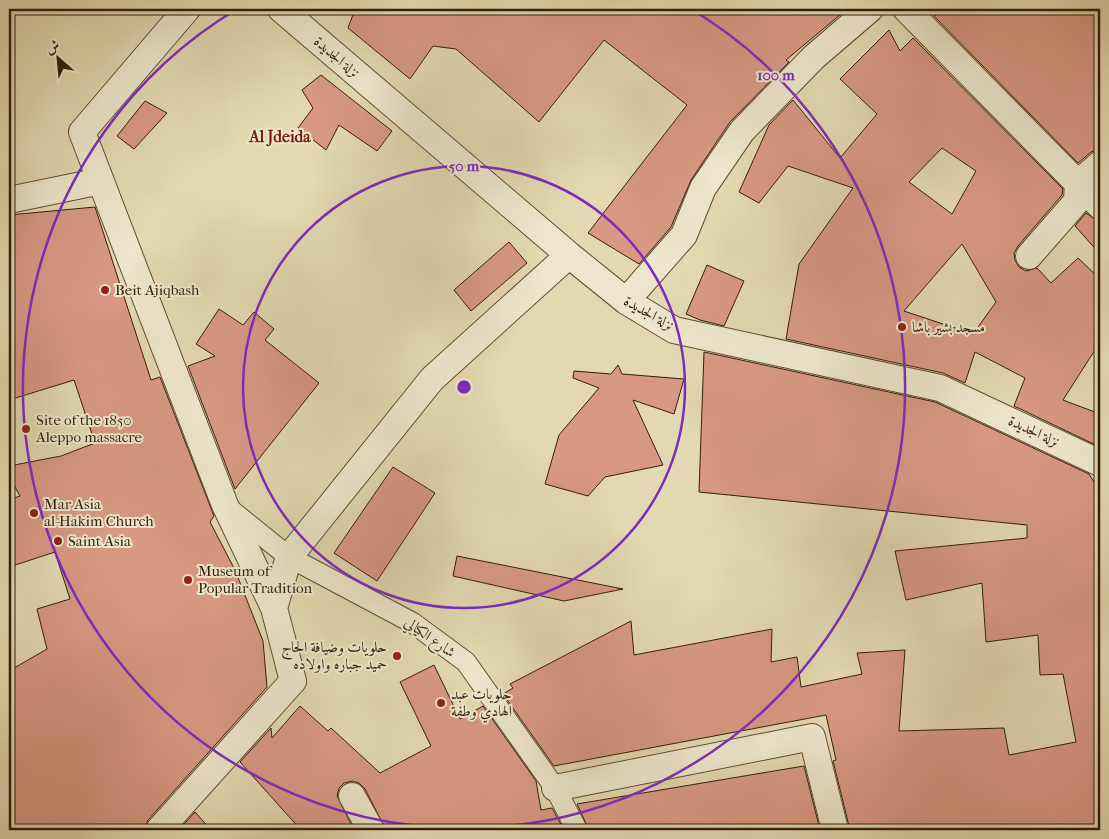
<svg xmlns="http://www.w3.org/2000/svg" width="1109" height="839" font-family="'IM FELL French Canon',Amiri,serif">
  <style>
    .building { fill: #d89884; stroke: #341d0c; fill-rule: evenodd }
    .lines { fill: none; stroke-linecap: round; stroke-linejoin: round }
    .pedestrian-casing { stroke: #604c35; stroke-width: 22 }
    .minor-casing { stroke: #604c35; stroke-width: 28 }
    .pedestrian { stroke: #ede6cc; stroke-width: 20 }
    .minor { stroke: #ede6cc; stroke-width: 26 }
    .ring { fill: none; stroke: #7b2cbf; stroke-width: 2.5 }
    .poi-dot { fill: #8f2418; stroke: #ede6cc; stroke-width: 2 }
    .labels { text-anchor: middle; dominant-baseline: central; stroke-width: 4; stroke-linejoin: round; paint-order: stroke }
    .street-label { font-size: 15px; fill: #341d0c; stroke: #ede6cc }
    .poi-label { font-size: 15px; fill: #341d0c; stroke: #ede6cc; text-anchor: start }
    .neighbourhood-label { font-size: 16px; font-weight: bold; fill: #7a1f14; stroke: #ede6cc }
    .centre { fill: #7b2cbf; stroke: #ede6cc; stroke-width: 2.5 }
    .ring-label { font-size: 15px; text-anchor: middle; font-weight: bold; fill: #7b2cbf; stroke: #ede6cc; stroke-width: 4; stroke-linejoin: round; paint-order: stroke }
  </style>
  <rect width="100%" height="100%" fill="#e3d8b1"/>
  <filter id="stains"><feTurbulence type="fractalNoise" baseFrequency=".004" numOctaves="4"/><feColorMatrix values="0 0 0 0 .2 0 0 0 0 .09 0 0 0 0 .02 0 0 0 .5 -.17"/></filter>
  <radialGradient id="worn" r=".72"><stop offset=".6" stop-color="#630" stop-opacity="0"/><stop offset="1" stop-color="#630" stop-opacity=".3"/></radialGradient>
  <path class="building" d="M355,9H847L786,60L789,62L730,122L691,180L671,227L639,264L588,233L687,105L604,40L539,122L456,49L433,46L410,79L348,28Z
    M942,9H1100V149L1091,152L1078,163L934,16Z
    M889,30L900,51L913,38L1063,189L1062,195L1018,246L1014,253L1015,260L1019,267L1026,271L1037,268L1051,283L1078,258L1100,279V342L1063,400L1100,414V447L1014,406L1025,378L975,352L965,383L943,373L786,339L799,264L853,188L788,166L759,203L739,192L769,125L793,100L840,158L877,114L840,79ZM942,148L976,171L952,214L909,182ZM962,244L996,302L973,334L904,311Z
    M321,75L392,131L377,151L339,125L326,150L298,128L313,108L302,90Z
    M145,101L167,113L134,149L117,136Z
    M95,207L151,380L160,377L214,516L210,522L235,570L263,641L267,687L148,820L144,830H9V671L47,649L37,609L70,599L55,552L9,567V500L20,496L9,476V466L61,456L95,443L74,380L9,400V215Z
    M1086,213L1096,220L1100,221V254L1075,226Z
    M509,242L527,263L471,311L454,290Z
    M707,265L744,281L724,326L700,320L686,314Z
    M219,309L243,325L254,312L274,329L265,340L319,383L235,489L188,366L215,356L196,344Z
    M704,352L935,402L1089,474L1100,491V830H850L833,761L836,760L826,715L554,766L503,694L513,688L510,684L631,621L634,655L772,629L771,662L797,657L801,687L862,674L857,653L905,650L899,731L1004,728L1009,755L1076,742L1063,674L1040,675L1038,635L986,642L982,583L906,600L895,551L1027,538V525L699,492Z
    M618,365L622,374L684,379L674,414L633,400L663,465L605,477L588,496L545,484L559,435L599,388L573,378L574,371L611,374Z
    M393,467L435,493L377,581L334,553Z
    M457,556L623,589L564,601L453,576Z
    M434,665L460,719L483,706L536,781L541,810L552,808L564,830H386L365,789L359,783L352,781L344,783L339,788L337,796L354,830H301L240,762L271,728L272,738L300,706L328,731L331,728L380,773L431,746L400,682Z
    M804,766L820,830H589L577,804Z
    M195,812L211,830H179Z"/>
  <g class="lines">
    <g class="pedestrian-casing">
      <path id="pedestrian" d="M227,507L289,557L413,623L466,662L555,788L577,830"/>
    </g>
    <g class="minor-casing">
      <path id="minor" d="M281,9L569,255L626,301L674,330L940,388L1100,463
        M906,9L1100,206
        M9,200L101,181
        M1029,256L1077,201L1078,183L1100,164
        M626,301L684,235L703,188L742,131L814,57L870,9
        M274,608L289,557L432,379L569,255
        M555,788L812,737L835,830
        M352,796L371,830
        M159,830L293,681L274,608L225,505L82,132L187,9"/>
    </g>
    <use href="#pedestrian" class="pedestrian"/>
    <use href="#minor" class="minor"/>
  </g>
  <g class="ring">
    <circle cx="464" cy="387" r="221"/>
    <path d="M691 9A441 441 0 1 1 237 9"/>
  </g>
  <g class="poi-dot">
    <circle cx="105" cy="290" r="5"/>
    <circle cx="902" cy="327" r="5"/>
    <circle cx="26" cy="429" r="5"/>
    <circle cx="34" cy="513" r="5"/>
    <circle cx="58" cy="541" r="5"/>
    <circle cx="188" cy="580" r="5"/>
    <circle cx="397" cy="656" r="5"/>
    <circle cx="441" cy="703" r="5"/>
  </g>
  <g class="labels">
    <g class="street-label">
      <text transform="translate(337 57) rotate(41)">نزلة الجديدة</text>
      <text transform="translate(649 313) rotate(30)">نزلة الجديدة</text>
      <text transform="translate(1034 431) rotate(25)">نزلة الجديدة</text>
      <text transform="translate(430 637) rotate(35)">شارع الكيالي</text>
    </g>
    <g class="poi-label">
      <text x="115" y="290">Beit Ajiqbash</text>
      <text x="912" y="327">مسجد بشير باشا</text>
      <text x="36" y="420">Site of the 1850<tspan x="36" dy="17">Aleppo massacre</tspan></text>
      <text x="44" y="504">Mar Asia<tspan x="44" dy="17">al-Hakim Church</tspan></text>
      <text x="68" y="541">Saint Asia</text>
      <text x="198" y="571">Museum of<tspan x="198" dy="17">Popular Tradition</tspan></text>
      <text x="387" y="647" text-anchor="end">حلويات وضيافة الحاج<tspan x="387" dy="17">حميد جباره واولاده</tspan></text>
      <text x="451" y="694">حلويات عبد<tspan x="451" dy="17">الهادي وطفة</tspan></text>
    </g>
    <g class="neighbourhood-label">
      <text x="280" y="136">Al Jdeida</text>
    </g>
  </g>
  <circle cx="464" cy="387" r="8" class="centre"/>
  <g class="ring-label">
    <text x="776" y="80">100 m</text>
    <text x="464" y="171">50 m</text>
  </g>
  <rect width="1109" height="839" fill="none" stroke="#e3d8b1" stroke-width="30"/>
  <rect x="10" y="10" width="1089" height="819" fill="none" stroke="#341d0c" stroke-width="2.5"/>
  <rect x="15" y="15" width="1079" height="809" fill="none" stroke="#341d0c"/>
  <g transform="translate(58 58) rotate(333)" stroke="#ede6cc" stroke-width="4" paint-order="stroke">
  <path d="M0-4L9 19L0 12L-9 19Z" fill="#341d0c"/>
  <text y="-8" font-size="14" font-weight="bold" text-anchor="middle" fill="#341d0c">ش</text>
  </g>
  <rect width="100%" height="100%" filter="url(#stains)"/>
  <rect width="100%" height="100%" fill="url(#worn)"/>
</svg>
